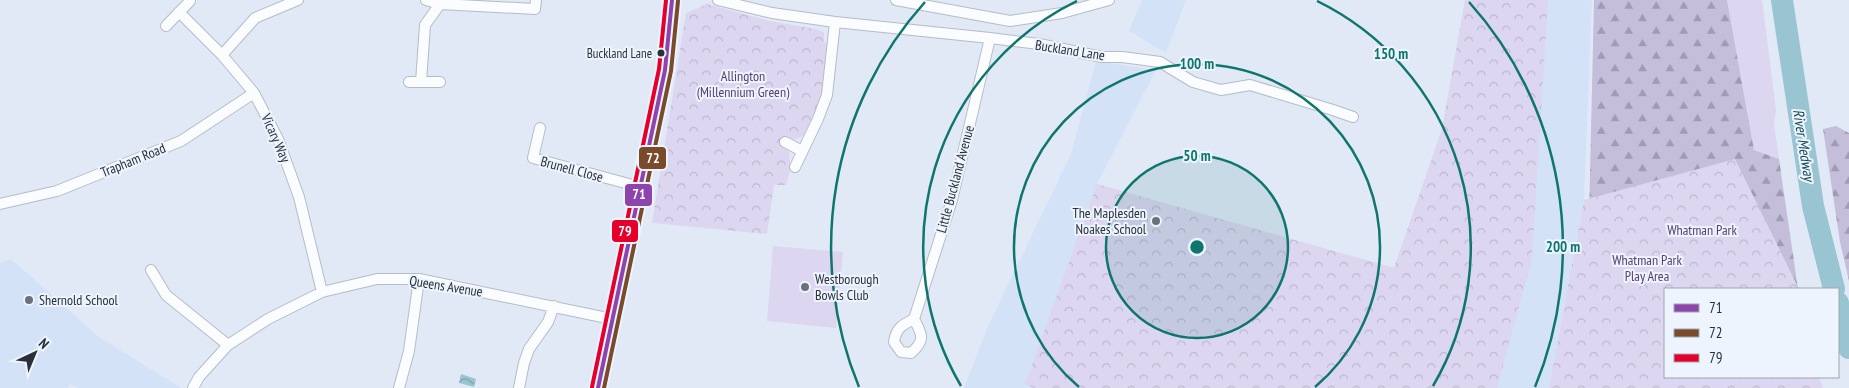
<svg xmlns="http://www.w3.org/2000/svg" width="1849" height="388" font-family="'PT Sans Narrow',sans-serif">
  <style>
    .built { fill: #d4e2f8 }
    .grass { fill: #dcd6f0 }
    .forest { fill: url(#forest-firs) }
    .park { fill: url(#park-crowns) }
    .water { fill: url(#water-waves) }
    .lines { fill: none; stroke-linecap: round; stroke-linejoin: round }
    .river { stroke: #99c5d2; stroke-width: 22 }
    .street-casing { stroke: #b6bcc6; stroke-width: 12 }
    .primary-casing { stroke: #c2c6cc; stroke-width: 19 }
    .street { stroke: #fafcfe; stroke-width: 10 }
    .primary { stroke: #f1f2f7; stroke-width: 16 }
    .bus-1-casing { stroke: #eef4fd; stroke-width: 8 }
    .bus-2-casing { stroke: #eef4fd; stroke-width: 8 }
    .bus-3-casing { stroke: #eef4fd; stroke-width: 8 }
    .bus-1 { stroke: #8e44ad; stroke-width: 4 }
    .bus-2 { stroke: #7a4b2a; stroke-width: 4 }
    .bus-3 { stroke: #e4002b; stroke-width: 4 }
    .ring { fill: none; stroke: #0f766e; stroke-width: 2.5 }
    .bus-dot { fill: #2a3039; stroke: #eef4fd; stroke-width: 2 }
    .poi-dot { fill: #6a717b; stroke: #eef4fd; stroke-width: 2 }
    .labels { text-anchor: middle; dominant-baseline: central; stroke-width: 4; stroke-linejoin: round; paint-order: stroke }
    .bus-label { font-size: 13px; fill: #2a3039; stroke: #eef4fd; text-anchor: end }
    .street-label { font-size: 14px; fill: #2a3039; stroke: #eef4fd }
    .park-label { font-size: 14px; fill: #573c73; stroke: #eef4fd }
    .poi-label { font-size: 14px; fill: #2a3039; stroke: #eef4fd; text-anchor: start }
    .water-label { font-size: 15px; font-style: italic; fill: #144953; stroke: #eef4fd }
    .centre { fill: #0f766e; stroke: #eef4fd; stroke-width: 2.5 }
    .ring-label { font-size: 15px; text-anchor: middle; font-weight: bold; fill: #0f766e; stroke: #eef4fd; stroke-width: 4; stroke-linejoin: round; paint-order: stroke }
    .line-badge { stroke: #eef4fd; stroke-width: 2 }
    .badge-label { font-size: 14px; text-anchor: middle; font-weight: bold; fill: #fff }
  </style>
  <defs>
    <pattern id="forest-firs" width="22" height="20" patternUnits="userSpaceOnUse" patternTransform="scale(1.25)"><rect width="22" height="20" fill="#c4beda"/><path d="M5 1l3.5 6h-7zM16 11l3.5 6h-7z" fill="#9f9bb2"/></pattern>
    <pattern id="park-crowns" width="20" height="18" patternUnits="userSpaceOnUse" patternTransform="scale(1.25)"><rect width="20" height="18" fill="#dcd6f0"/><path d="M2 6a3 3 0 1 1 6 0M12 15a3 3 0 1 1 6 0" fill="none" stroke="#bdb8cf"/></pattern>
    <pattern id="water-waves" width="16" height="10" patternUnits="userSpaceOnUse" patternTransform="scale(1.25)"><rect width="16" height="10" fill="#99c5d2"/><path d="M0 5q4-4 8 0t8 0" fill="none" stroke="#7da0ab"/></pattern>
  </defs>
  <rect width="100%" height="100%" fill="#e1e9f6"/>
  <path class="built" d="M1142,0H1186L1166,53L1129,31Z
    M1465,0H1592L1584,200L1549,388H964L988,326L1071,154L1096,61L1156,70L1097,184L1394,268L1442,129Z
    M11,259L99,337L180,387V388H79L71,384L68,388H0V263Z"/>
  <path class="grass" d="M1727,0H1762L1776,110L1774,124L1779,159L1754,150Z
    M773,246L843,252L836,328L767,321Z"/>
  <path class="forest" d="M1594,0H1727L1754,150L1779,159L1798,289L1589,218Z
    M1836,126L1849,133V281L1840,242L1823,129Z"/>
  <path class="park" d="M1465,0H1548L1532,259L1497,388H1034L1025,384L1097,184L1394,268L1442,129Z
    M707,4L770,21L816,29L824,32V42L828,43L822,97L803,136L794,140L786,136L781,144L789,152L790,163L792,164L786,185H774L767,234L652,223L686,13Z
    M1735,159L1799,289H1665V377H1819L1823,388H1549L1584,200Z"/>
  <path class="water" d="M461,374L476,379L474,387L459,383Z"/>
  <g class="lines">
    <path class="river" d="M1782,0L1813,206L1834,289
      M1838,303L1849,348"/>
    <g class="street-casing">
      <path id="street" d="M426,0L440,4L535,9L536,0
        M718,0L772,13L835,22L990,38L1039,44L1102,57H1122L1160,62L1193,82L1221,90L1250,85L1333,110L1353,117
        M896,0L1010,21L1062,13L1109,0
        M179,12L222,55L254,93L278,139L299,197L322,292
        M166,26L190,1
        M222,55L255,18L298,0
        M409,82H440
        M421,82L425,25L440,4
        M540,128L533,158L640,187
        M785,142L802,151
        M795,167L818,119L827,95L835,22
        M0,204L57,191L181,141L254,93
        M151,270L166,295L228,345
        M914,319L952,200L990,38
        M914,319C922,334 926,340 911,353L901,352L894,342C896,328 902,325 914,319Z
        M193,388L199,377L228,345L268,319L322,292L377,279H419L612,319
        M399,388L409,351L419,279
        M519,388L524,363L529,349L548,322L554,306"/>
    </g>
    <g class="primary-casing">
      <path id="primary" d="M598,388L665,70L672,0"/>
    </g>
    <use href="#street" class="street"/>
    <use href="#primary" class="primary"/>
    <g class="bus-1-casing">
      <path id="bus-1" d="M598,388L665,70L672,0"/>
    </g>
    <g class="bus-2-casing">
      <path id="bus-2" d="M604,388L671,71L678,1"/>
    </g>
    <g class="bus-3-casing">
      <path id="bus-3" d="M592,387L659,69L666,0"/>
    </g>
    <use href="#bus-1" class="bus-1"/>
    <use href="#bus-2" class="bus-2"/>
    <use href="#bus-3" class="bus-3"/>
  </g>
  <circle cx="1197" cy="247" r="91" fill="#0f766e" fill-opacity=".12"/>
  <g class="ring">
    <circle cx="1197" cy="247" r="91"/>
    <path d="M1079 387A183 183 0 1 1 1315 387"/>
    <path d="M961 386A274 274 0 0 1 1077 1M1317 1A274 274 0 0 1 1433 386"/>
    <path d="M859 387A366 366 0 0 1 925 2M1469 2A366 366 0 0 1 1535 387"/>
  </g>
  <circle class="bus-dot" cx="661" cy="53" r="4.5"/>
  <g class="poi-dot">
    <circle cx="1156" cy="221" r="5"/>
    <circle cx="805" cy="287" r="5"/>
    <circle cx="29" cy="300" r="5"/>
  </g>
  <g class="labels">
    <g class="bus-label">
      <text x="652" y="53">Buckland Lane</text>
    </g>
    <g class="street-label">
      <text transform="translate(1070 50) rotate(9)">Buckland Lane</text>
      <text transform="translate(276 138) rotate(66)">Vicary Way</text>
      <text transform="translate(133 160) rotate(-22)">Trapham Road</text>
      <text transform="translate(572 169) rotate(15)">Brunell Close</text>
      <text transform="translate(955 179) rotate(-75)">Little Buckland Avenue</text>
      <text transform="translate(446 286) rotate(9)">Queens Avenue</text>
    </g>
    <g class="park-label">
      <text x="743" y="76">Allington<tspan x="743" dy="16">(Millennium Green)</tspan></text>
      <text x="1702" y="230">Whatman Park</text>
      <text x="1647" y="260">Whatman Park<tspan x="1647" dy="16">Play Area</tspan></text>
    </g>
    <g class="poi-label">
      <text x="1146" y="213" text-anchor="end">The Maplesden<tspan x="1146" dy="16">Noakes School</tspan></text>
      <text x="815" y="279">Westborough<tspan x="815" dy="16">Bowls Club</tspan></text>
      <text x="39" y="300">Shernold School</text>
    </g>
    <g class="water-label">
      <text transform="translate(1804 145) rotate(81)">River Medway</text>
    </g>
  </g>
  <circle cx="1197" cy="247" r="8" class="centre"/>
  <g class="ring-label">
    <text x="1391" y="59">150 m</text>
    <text x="1197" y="69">100 m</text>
    <text x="1197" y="161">50 m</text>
    <text x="1563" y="252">200 m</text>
  </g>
  <g class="line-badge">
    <rect x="638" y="146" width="29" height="24" rx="5" fill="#7a4b2a"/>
    <rect x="624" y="183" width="29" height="24" rx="5" fill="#8e44ad"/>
    <rect x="611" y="219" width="28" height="24" rx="5" fill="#e4002b"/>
  </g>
  <g class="badge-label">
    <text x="653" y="163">72</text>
    <text x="639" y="199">71</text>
    <text x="625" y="236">79</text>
  </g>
  <rect x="1664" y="288" width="175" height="90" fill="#eef4fd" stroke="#a0a6af"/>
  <rect x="1674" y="304" width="25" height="8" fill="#8e44ad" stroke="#a0a6af"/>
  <text x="1709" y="313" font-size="15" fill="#2a3039">71</text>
  <rect x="1674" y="329" width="25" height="8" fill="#7a4b2a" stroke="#a0a6af"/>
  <text x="1709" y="338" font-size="15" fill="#2a3039">72</text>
  <rect x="1674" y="354" width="25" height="8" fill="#e4002b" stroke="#a0a6af"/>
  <text x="1709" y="363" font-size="15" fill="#2a3039">79</text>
  <g transform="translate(35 353) rotate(44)" stroke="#eef4fd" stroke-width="4" paint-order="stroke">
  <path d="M0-4L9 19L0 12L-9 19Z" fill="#2a3039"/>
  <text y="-8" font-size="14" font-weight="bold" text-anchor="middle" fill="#2a3039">N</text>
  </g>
</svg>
